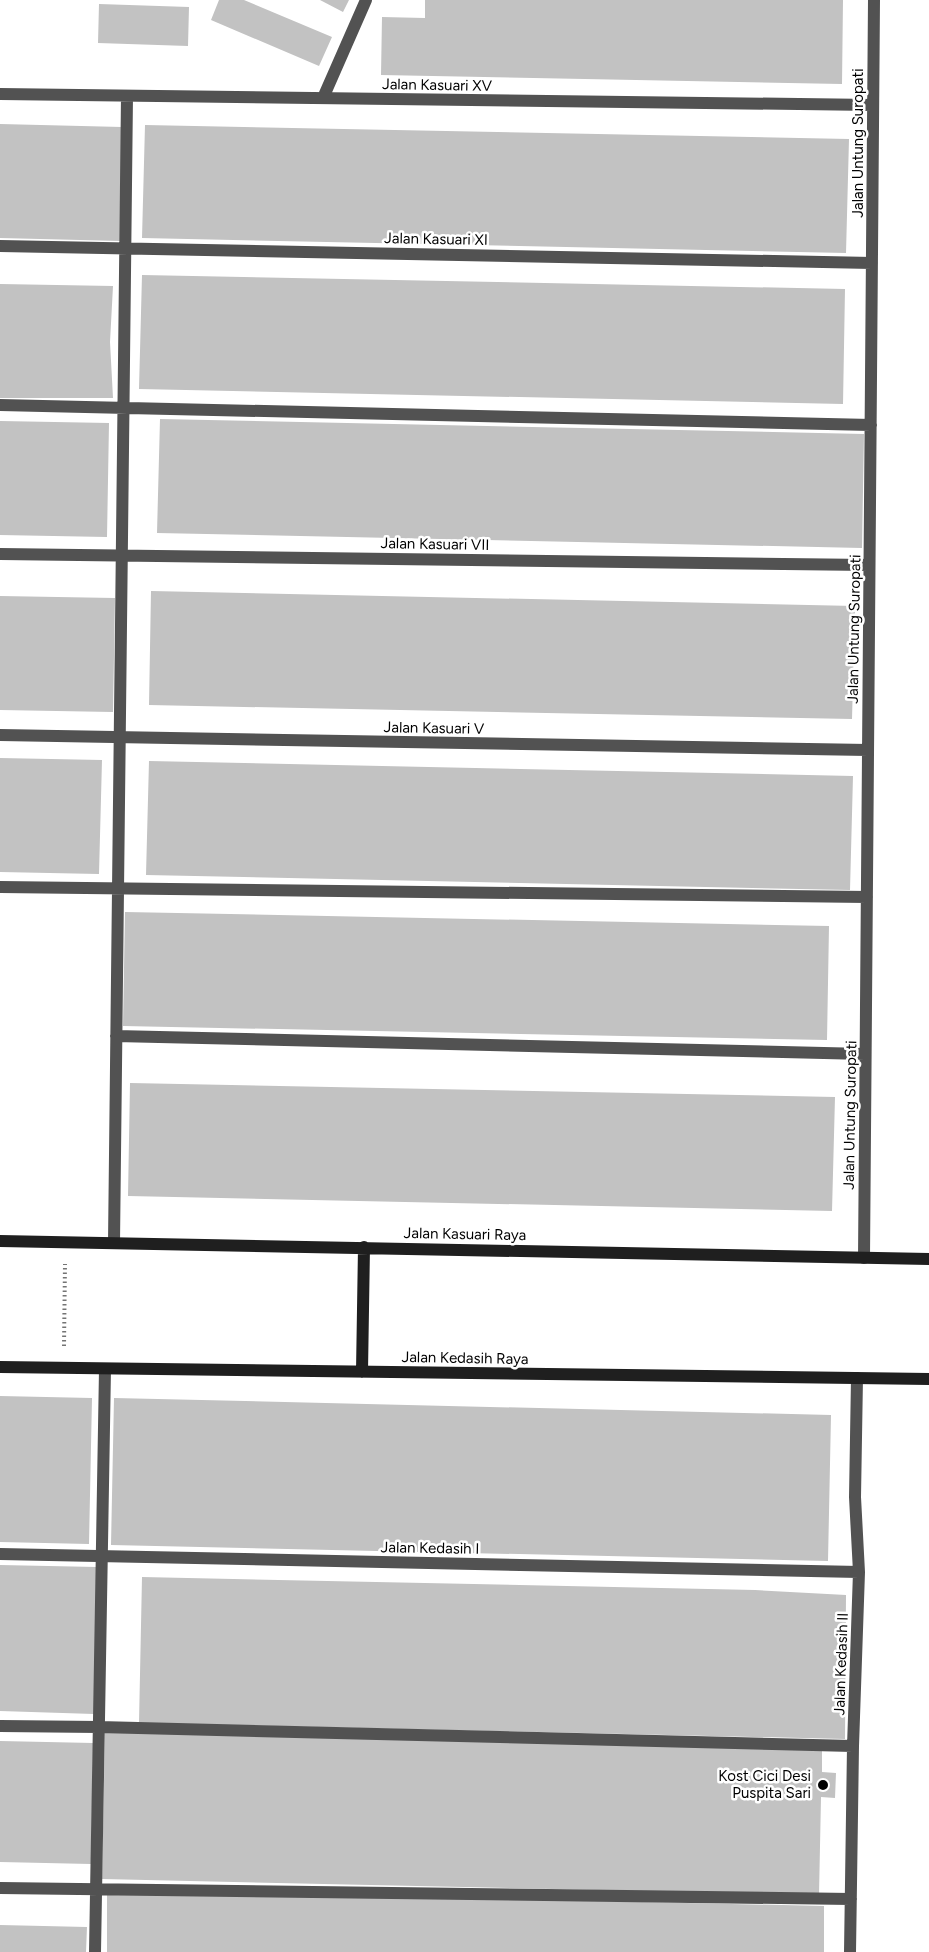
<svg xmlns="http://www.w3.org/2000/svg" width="929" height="1952" font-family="Figtree,sans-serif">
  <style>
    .building { fill: #c2c2c2 }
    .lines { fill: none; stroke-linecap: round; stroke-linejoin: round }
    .path { stroke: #747474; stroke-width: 4; stroke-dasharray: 1.5 3; stroke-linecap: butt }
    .minor { stroke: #525252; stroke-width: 12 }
    .secondary { stroke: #1f1f1f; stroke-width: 12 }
    .poi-dot { fill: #000; stroke: #fff; stroke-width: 2 }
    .labels { text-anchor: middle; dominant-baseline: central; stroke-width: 5; stroke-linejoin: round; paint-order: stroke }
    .street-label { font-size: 15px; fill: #000; stroke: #fff }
    .poi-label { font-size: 15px; fill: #000; stroke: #fff; text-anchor: end }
  </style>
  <rect width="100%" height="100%" fill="#fff"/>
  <path class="building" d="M219,0H244L332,37L319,66L211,20Z
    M320,0H349L343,12Z
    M425,0H843L842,84L381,75L382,17L425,18Z
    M99,4L189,7L188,46L98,43Z
    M0,124L122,127L120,241L0,238Z
    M145,125L849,139L846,253L142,238Z
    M142,275L845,289L843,404L139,389Z
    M0,284L113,286L110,342L113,398H0Z
    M160,419L864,434L862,548L157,533Z
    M0,421L109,423L107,537L0,535Z
    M151,591L855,606L852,719L149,705Z
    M0,596L115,598L113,712L0,710Z
    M0,758L102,760L99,874L0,872Z
    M149,761L853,776L850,890L146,875Z
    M125,912L829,926L827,1040L123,1026Z
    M130,1083L835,1097L832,1211L128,1196Z
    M0,1396L92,1398L89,1544L0,1542Z
    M114,1398L831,1415L828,1561L111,1545Z
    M0,1565L97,1567L94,1714L0,1711Z
    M142,1577L755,1590L846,1595L845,1739L139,1723Z
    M105,1732L822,1749V1772L836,1773L835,1798L821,1797L819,1895L102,1879Z
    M0,1741L93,1743L91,1864L0,1862Z
    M107,1890L824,1906V1952H107Z
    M0,1925L87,1927L86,1952H0Z"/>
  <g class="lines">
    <path class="path" d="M64,1346L65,1264"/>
    <path class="minor" d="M0,94L873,105
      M323,98L366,0
      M0,246L872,263
      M0,405L871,425
      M0,554L869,565
      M0,735L868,750
      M0,887L867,897
      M116,1036L865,1054
      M114,1243L127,96
      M864,1258L874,0
      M0,1554L859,1572
      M0,1726L99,1727L853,1746
      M0,1888L851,1899
      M95,1952L105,1369
      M850,1952L853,1746L859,1572L855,1497L857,1378"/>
    <path class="secondary" d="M0,1241L929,1259
      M0,1367L929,1379
      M362,1372L364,1247"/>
  </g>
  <circle class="poi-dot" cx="823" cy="1785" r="6"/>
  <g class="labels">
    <g class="street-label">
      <text transform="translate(437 85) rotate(1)">Jalan Kasuari XV</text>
      <text transform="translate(858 143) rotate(-90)">Jalan Untung Suropati</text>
      <text transform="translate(436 239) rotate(1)">Jalan Kasuari XI</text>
      <text transform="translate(435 544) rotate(1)">Jalan Kasuari VII</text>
      <text transform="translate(854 629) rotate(-89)">Jalan Untung Suropati</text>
      <text transform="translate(434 728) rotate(1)">Jalan Kasuari V</text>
      <text transform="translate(850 1115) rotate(-89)">Jalan Untung Suropati</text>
      <text transform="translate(465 1234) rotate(1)">Jalan Kasuari Raya</text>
      <text transform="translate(465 1358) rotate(1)">Jalan Kedasih Raya</text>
      <text transform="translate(430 1548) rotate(1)">Jalan Kedasih I</text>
      <text transform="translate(841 1664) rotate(-88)">Jalan Kedasih II</text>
    </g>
    <g class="poi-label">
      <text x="811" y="1776">Kost Cici Desi<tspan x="811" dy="17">Puspita Sari</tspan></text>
    </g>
  </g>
</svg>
